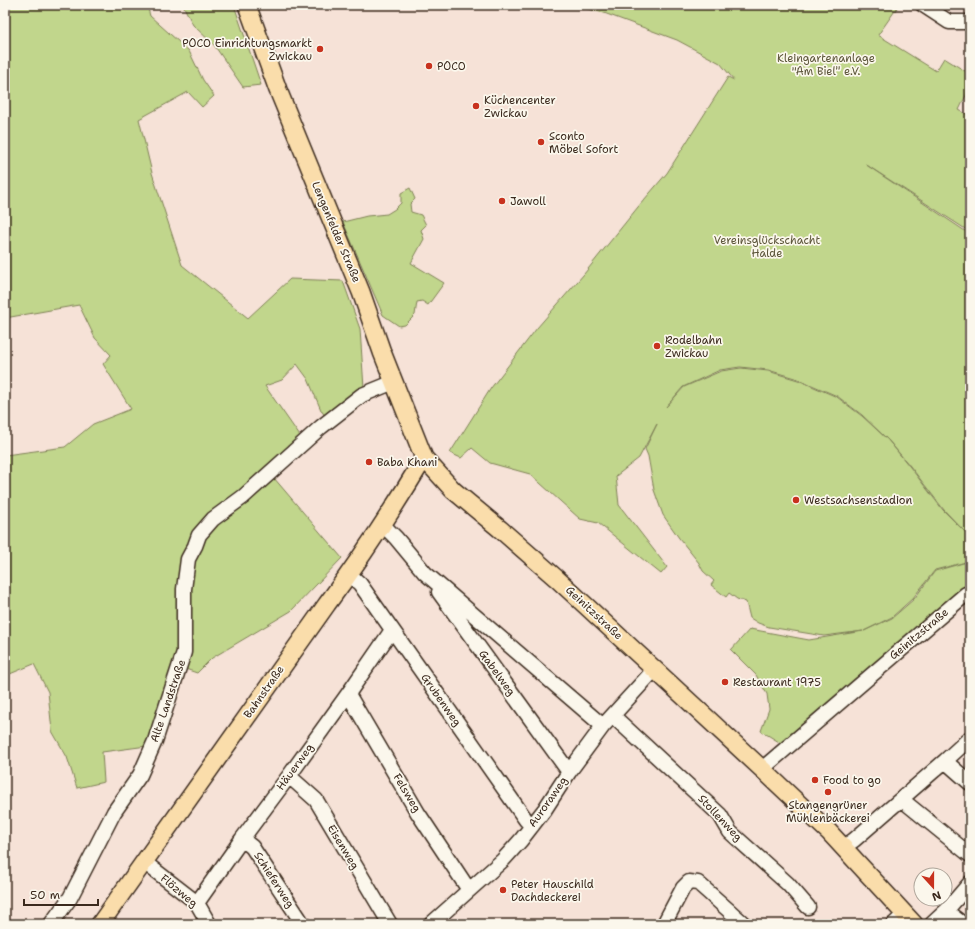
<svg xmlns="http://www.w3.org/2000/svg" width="975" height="929" font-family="'Shantell Sans',sans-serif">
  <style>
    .green { fill: #c1d68c; stroke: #7e8055; fill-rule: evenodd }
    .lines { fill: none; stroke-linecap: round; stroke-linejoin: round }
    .minor-casing { stroke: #3b2a1e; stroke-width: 17 }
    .major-casing { stroke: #3b2a1e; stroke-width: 20 }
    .minor { stroke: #fbf7ec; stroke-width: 14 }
    .major { stroke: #faddab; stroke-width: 17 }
    .poi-dot { fill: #c8321e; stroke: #fbf7ec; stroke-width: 1.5 }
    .labels { text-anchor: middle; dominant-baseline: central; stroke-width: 3.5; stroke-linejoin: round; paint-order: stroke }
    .poi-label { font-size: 11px; fill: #3b2a1e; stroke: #fbf7ec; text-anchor: start }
    .park-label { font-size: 11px; fill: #5c553a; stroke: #fbf7ec }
    .street-label { font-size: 11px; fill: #3b2a1e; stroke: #fbf7ec }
  </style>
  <rect width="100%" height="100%" fill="#f6e2d7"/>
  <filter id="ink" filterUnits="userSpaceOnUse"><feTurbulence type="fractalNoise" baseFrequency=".025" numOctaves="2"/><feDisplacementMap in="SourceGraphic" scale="8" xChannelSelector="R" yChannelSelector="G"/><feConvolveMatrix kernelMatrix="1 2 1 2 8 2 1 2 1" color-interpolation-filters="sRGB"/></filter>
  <g filter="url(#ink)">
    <path class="green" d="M5,5H147L150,16L189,51L203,80L214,96L202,107L188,92L139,119L152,173L182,265L248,318L290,279L343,281L360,329L364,388L327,419L321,410L308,379L297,364L282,380L265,386L302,439L268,471L342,558L291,611L212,658L197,673L174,665L147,746L102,752L104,782L77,788L67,757L52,731L48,692L34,664L5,676V455L65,447L93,424L131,409L103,364L111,355L95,338L79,305L5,318Z
      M183,5H234L261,85L243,87L214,45L193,25Z
      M573,5H899L878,35L936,71L944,58L970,74V87L959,110L970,116V232L865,164L968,233L970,236V561L935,570L913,598L892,617L864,631L892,618L914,599L935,571L970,561V585L967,584L865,677L784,745L761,731L769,709L767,694L756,675L731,650L750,629L809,640L863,631L824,636L769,627L758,623L750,618L746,602L737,599L729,593L726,597L711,585L714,581L703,571L699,563L679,538L663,515L654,490L648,456L645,449L657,424L639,458L616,476L619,505L667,567L661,574L598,523L580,519L530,474L490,463L472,448L461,458L450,453L491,388L537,328L584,274L638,207L667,173L728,77L734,80L720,63L677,40L604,13ZM740,367L768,370L798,379L837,396L862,415L888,440L910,466L944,510L965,532L943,510L910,467L888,440L862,416L837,397L798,380L768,371L741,368L721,371L684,387L666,407L683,387L720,370Z
      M410,188L415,199L410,204L411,212L421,215L426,225L421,230L424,239L411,263L444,283L428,305L422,301L417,302L415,315L405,325L399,326L383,315L343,222L367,216L387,214L395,209L401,203V193Z"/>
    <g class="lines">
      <g class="minor-casing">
        <path id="minor" d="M923,5L949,22H970
          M382,524L396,538L425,573L603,726
          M349,574L360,584L526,820L532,826
          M439,592L569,772
          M348,694L418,813L469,890
          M613,716L720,815L730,832L788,884L808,907
          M945,761L970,783
          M762,769L966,594
          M289,776L316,800L390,924
          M901,799L970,855
          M242,839L252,847L303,924
          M844,847L854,840L945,761L970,738
          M144,862L197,903L209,924
          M197,903L242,839L289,776L348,694L392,630
          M946,911L963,924
          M51,924L70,898L114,812L140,775L155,741L184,652V589L188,559L195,546L199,535L213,519L243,497L321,427L362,395L394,382
          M431,924L503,860L521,840L545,809L569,772L603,726L654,670
          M664,924L683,888L689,882L698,883L744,924
          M894,924L905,914
          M932,924L946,911L970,883"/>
      </g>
      <g class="major-casing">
        <path id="major" d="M247,5L278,90L361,292L382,352L424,458L453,490L500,529L556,578L762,769L829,832L914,924
          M100,924L327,604C362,557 394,508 424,458"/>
      </g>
      <use href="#minor" class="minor"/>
      <use href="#major" class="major"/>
    </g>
  </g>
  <g class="poi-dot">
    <circle cx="320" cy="49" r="4"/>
    <circle cx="429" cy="66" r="4"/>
    <circle cx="476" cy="106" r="4"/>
    <circle cx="541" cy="142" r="4"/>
    <circle cx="502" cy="201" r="4"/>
    <circle cx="657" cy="346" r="4"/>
    <circle cx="369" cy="462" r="4"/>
    <circle cx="796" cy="500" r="4"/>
    <circle cx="725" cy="682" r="4"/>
    <circle cx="815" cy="780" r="4"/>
    <circle cx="828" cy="792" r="4"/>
    <circle cx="503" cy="890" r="4"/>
  </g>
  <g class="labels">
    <g class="poi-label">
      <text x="312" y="43" text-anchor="end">POCO Einrichtungsmarkt<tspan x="312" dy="13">Zwickau</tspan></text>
      <text x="437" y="66">POCO</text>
      <text x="484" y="100">Küchencenter<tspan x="484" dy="13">Zwickau</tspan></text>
      <text x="549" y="136">Sconto<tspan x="549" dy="13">Möbel Sofort</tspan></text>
      <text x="510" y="201">Jawoll</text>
      <text x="665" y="340">Rodelbahn<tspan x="665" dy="13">Zwickau</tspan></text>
      <text x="377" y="462">Baba Khani</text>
      <text x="804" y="500">Westsachsenstadion</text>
      <text x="733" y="682">Restaurant 1975</text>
      <text x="823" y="780">Food to go</text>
      <text x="828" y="805" text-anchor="middle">Stangengrüner<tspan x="828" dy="13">Mühlenbäckerei</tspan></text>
      <text x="511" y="884">Peter Hauschild<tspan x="511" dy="13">Dachdeckerei</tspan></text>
    </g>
    <g class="park-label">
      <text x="826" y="58">Kleingartenanlage<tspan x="826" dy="13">"Am Biel" e.V.</tspan></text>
      <text x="767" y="240">Vereinsglückschacht<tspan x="767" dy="13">Halde</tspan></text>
    </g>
    <g class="street-label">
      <text transform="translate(336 232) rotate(67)">Lengenfelder Straße</text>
      <text transform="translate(594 613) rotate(43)">Geinitzstraße</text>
      <text transform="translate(919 634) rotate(-40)">Geinitzstraße</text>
      <text transform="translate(497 673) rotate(54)">Gabelweg</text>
      <text transform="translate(264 692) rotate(-55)">Bahnstraße</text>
      <text transform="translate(441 700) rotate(55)">Grubenweg</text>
      <text transform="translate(168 701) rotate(-71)">Alte Landstraße</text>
      <text transform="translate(295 767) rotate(-54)">Häuerweg</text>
      <text transform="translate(407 793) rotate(59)">Felsweg</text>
      <text transform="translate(548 802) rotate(-55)">Auroraweg</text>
      <text transform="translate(720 818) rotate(47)">Stollenweg</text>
      <text transform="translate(343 847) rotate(59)">Eisenweg</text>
      <text transform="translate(274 880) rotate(57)">Schieferweg</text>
      <text transform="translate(179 891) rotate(40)">Flözweg</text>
    </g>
  </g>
  <rect width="975" height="929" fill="none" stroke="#fbf7ec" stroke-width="20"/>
  <rect x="10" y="10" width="955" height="909" fill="none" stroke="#3b2a1e" stroke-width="1.5" filter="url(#ink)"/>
  <g transform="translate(933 887) rotate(159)"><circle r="19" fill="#fbf7ec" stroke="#aea59a"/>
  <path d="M0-3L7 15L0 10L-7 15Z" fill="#c8321e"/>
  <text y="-6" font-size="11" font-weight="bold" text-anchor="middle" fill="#3b2a1e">N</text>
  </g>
  <path d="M24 899v6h74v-6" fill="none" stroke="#3b2a1e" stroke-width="2"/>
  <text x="30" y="899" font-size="12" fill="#3b2a1e" stroke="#fbf7ec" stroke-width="3" paint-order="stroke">50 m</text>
</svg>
